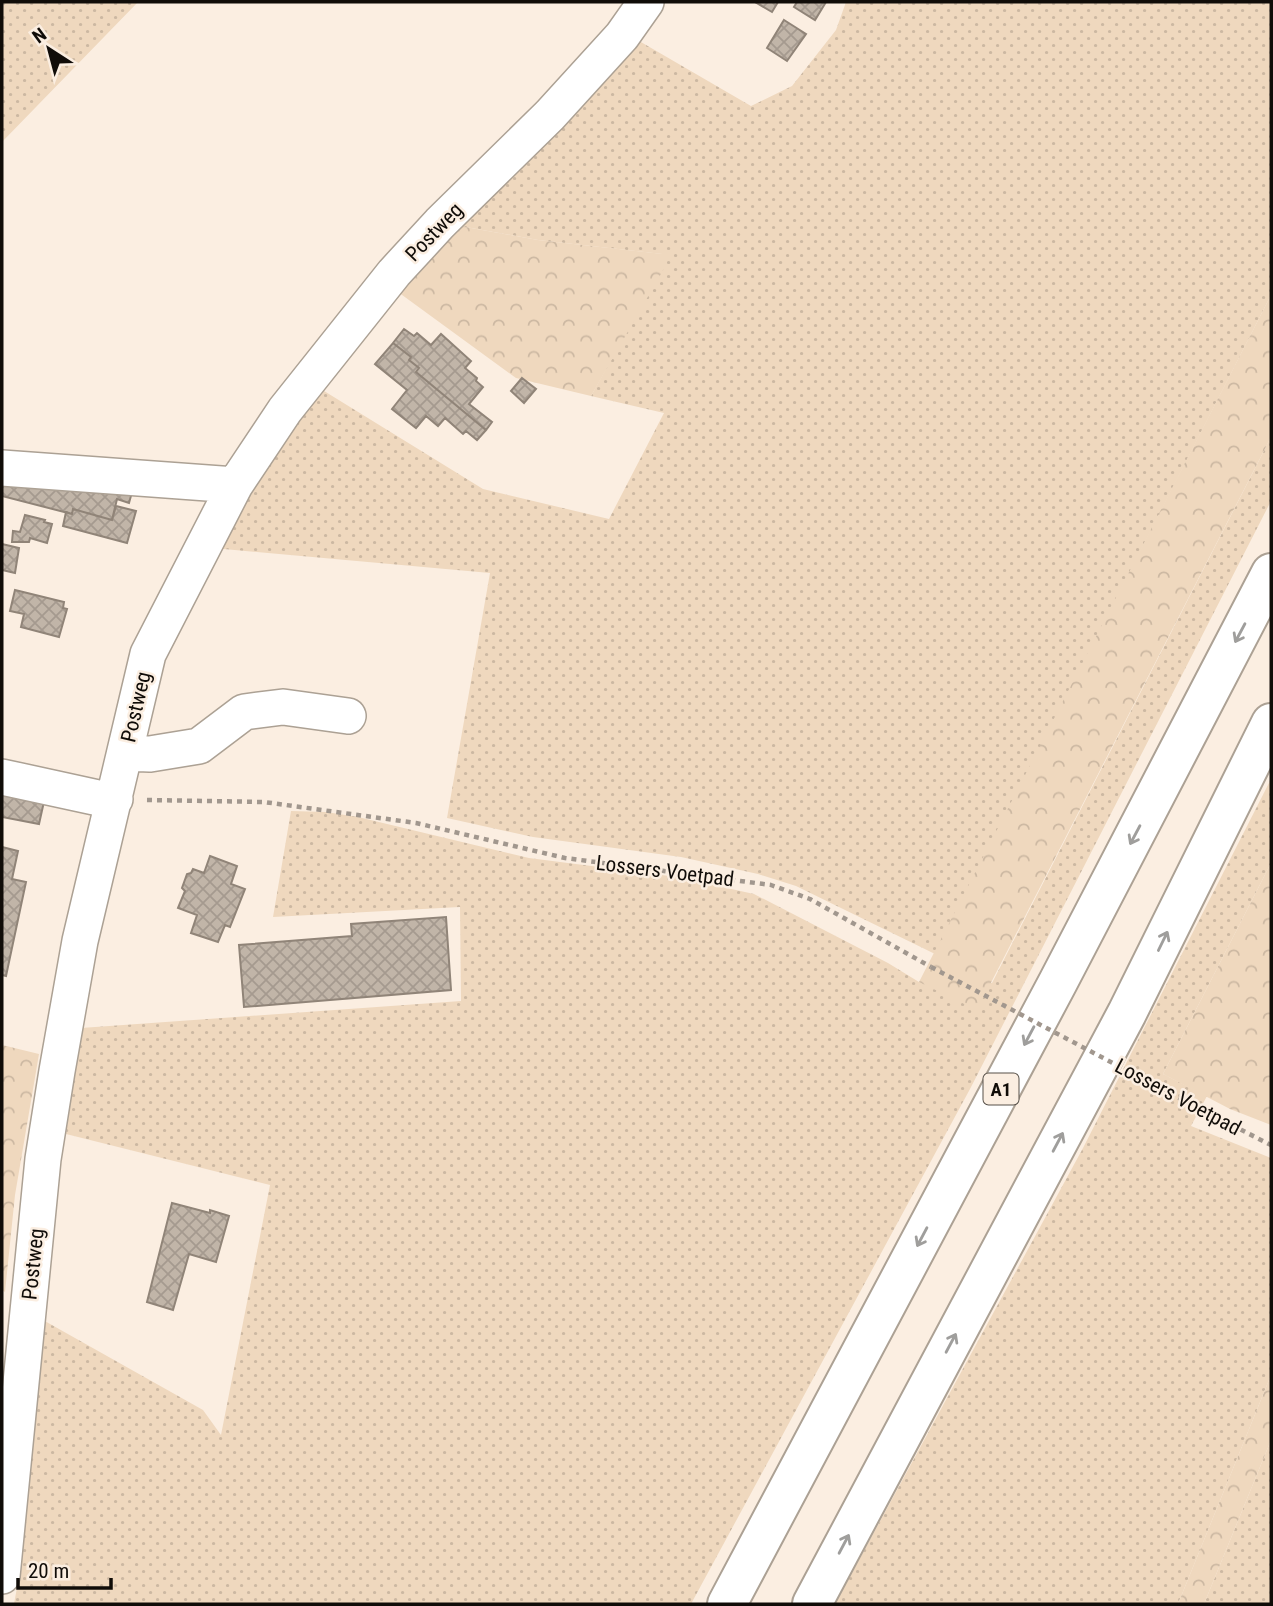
<svg xmlns="http://www.w3.org/2000/svg" width="1273" height="1606" font-family="'Roboto Condensed',sans-serif">
  <style>
    .grass { fill: url(#grass-dots) }
    .forest { fill: url(#forest-crowns) }
    .building { fill: url(#building-cross-hatch); stroke: #908478; stroke-width: 2 }
    .lines { fill: none; stroke-linecap: round; stroke-linejoin: round }
    .minor-casing { stroke: #aca194; stroke-width: 38 }
    .highway-casing { stroke: #aca194; stroke-width: 42 }
    .path { stroke: #a1978e; stroke-width: 4.5; stroke-dasharray: 5 5; stroke-linecap: butt }
    .minor { stroke: #fff; stroke-width: 35 }
    .highway { stroke: #fff; stroke-width: 38 }
    .path-bridge { stroke: #a1978e; stroke-width: 4.5; stroke-dasharray: 5 5; stroke-linecap: butt }
    .oneway { stroke: #9f9e9c }
    .labels { text-anchor: middle; dominant-baseline: central; stroke-width: 5; stroke-linejoin: round; paint-order: stroke }
    .shield { fill: #fbeee1; stroke: #565049; stroke-width: 2 }
    .shield-label { font-size: 19px; font-weight: bold; fill: #100c08 }
    .street-label { font-size: 21px; fill: #100c08; stroke: #fbeee1 }
  </style>
  <defs>
    <pattern id="grass-dots" width="8" height="8" patternUnits="userSpaceOnUse" patternTransform="scale(1.75)"><rect width="8" height="8" fill="#efd8be"/><path d="M2 2h.1M6 6h.1" fill="none" stroke="#ccb8a2" stroke-width="1.8" stroke-linecap="round"/></pattern>
    <pattern id="forest-crowns" width="20" height="18" patternUnits="userSpaceOnUse" patternTransform="scale(1.75)"><rect width="20" height="18" fill="#efd8be"/><path d="M2 6a3 3 0 1 1 6 0M12 15a3 3 0 1 1 6 0" fill="none" stroke="#ccb8a2"/></pattern>
    <pattern id="building-cross-hatch" width="8" height="8" patternUnits="userSpaceOnUse" patternTransform="scale(1.75)"><rect width="8" height="8" fill="#c1b5a8"/><path d="M0 0l8 8M0 8l8-8" fill="none" stroke="#a59a8f"/></pattern>
  </defs>
  <rect width="100%" height="100%" fill="#fbeee1"/>
  <path class="grass" d="M2,2H138L2,142Z
    M846,2H1271V295L935,954L796,886L758,874L681,857L533,837L447,818L490,573L213,548L316,386L483,489L609,519L664,413L591,396L666,260L662,254L538,240L460,226L634,38L751,106L792,86L836,30Z
    M1271,437V501L970,1089L691,1604H14L20,1571L43,1320L203,1410L221,1435L270,1185L66,1134L81,1028L461,1001L460,907L273,917L291,811L326,812L358,817L529,858L677,877L754,894L888,963L919,982L992,983Z
    M1271,779V863L1163,1074L1207,1096L1191,1126L1271,1158V1375L1178,1604H835L1083,1148Z
    M1271,1440V1604H1204Z"/>
  <path class="forest" d="M460,226L538,240L663,254L667,260L666,265L591,396L516,378L398,292Z
    M1271,295V437L977,1010L919,982Z
    M1271,863V1125L1230,1109L1163,1074Z
    M2,1045L39,1054L15,1195L5,1292L2,1290Z
    M1271,1375V1440L1204,1604H1178Z"/>
  <path class="building" d="M755,2H778L772,12Z
    M797,2H826L815,20L794,7Z
    M784,20L806,34L787,61L767,48Z
    M404,329L414,336L417,333L431,345L441,334L471,361L465,368L477,378L476,381L483,387L469,404L492,422L486,430L416,372L419,368L409,360L411,357L393,343Z
    M393,343L411,357L409,360L419,368L416,372L486,430L477,440L466,431L463,434L445,418L438,426L426,416L416,428L392,409L407,390L375,364Z
    M522,378L536,389L524,403L511,391Z
    M2,478L98,493L101,482L134,485L129,503L117,499L112,520L73,509L72,514L2,496Z
    M116,506L136,511L127,543L63,526L66,512L72,514L73,509L112,520Z
    M25,515L45,520L44,522L52,524L47,543L30,538L29,542H12L13,531L20,532Z
    M2,544L19,548L15,573L2,570Z
    M15,590L64,602L63,608L67,609L59,637L21,627L24,614L10,611Z
    M2,788L45,797L39,824L2,817Z
    M2,847L18,851L12,879L26,882L6,976L2,975Z
    M210,856L237,866L231,884L245,889L230,927L225,925L218,942L191,933L197,915L178,908L185,891L182,888L187,874L191,873L193,869L204,873Z
    M446,917L451,990L244,1007L239,945L352,936L351,924Z
    M172,1203L210,1213V1210L229,1216L216,1262L189,1254L173,1310L147,1302Z"/>
  <g class="lines">
    <g class="minor-casing">
      <path id="minor" d="M2,468L235,485
        M125,753L150,754L199,746L244,712L283,707L348,716
        M2,777L103,799H115
        M2,1576L43,1159L57,1071L80,941L148,654L235,485L285,410L394,273L440,223L550,115L622,36L646,2"/>
    </g>
    <g class="highway-casing">
      <path id="highway" d="M727,1604L1058,982L1271,573
        M812,1604L1127,1013L1271,723"/>
    </g>
    <path class="path" d="M147,800L264,802L416,823L565,858L771,885L810,899L931,967
      M1196,1107L1271,1145"/>
    <use href="#minor" class="minor"/>
    <use href="#highway" class="highway"/>
    <path class="path-bridge" d="M931,967L1196,1107"/>
  </g>
  <defs><path id="oneway-shaft" d="M-6 0H5M1.5-3L5.5 0L1.5 3" fill="none" stroke-width="1.6" stroke-linecap="round" stroke-linejoin="round" transform="scale(1.75)"/></defs>
  <g class="oneway">
    <use href="#oneway-shaft" transform="translate(1240 633) rotate(118)"/>
    <use href="#oneway-shaft" transform="translate(1135 835) rotate(118)"/>
    <use href="#oneway-shaft" transform="translate(1163 941) rotate(-64)"/>
    <use href="#oneway-shaft" transform="translate(1029 1036) rotate(118)"/>
    <use href="#oneway-shaft" transform="translate(1058 1142) rotate(-62)"/>
    <use href="#oneway-shaft" transform="translate(922 1237) rotate(118)"/>
    <use href="#oneway-shaft" transform="translate(951 1343) rotate(-62)"/>
    <use href="#oneway-shaft" transform="translate(844 1544) rotate(-62)"/>
  </g>
  <g class="labels">
    <rect class="shield" x="983.5" y="1073.5" width="35" height="31" rx="5"/>
    <g class="shield-label">
      <text x="1001" y="1089">A1</text>
    </g>
    <g class="street-label">
      <text transform="translate(434 232) rotate(-46)">Postweg</text>
      <text transform="translate(136 707) rotate(-77)">Postweg</text>
      <text transform="translate(665 871) rotate(7)">Lossers Voetpad</text>
      <text transform="translate(1178 1097) rotate(28)">Lossers Voetpad</text>
      <text transform="translate(33 1264) rotate(-84)">Postweg</text>
    </g>
  </g>
  <rect width="1273" height="1606" fill="none" stroke="#100c08" stroke-width="7"/>
  <g transform="translate(49 49) rotate(324)" stroke="#fbeee1" stroke-width="5" paint-order="stroke">
  <path d="M0-5L12 26L0 18L-12 26Z" fill="#100c08"/>
  <text y="-10" font-size="19" font-weight="bold" text-anchor="middle" fill="#100c08">N</text>
  </g>
  <path d="M18 1578v10h93v-10" fill="none" stroke="#100c08" stroke-width="3.5"/>
  <text x="28" y="1578" font-size="21" fill="#100c08" stroke="#fbeee1" stroke-width="5" paint-order="stroke">20 m</text>
</svg>
